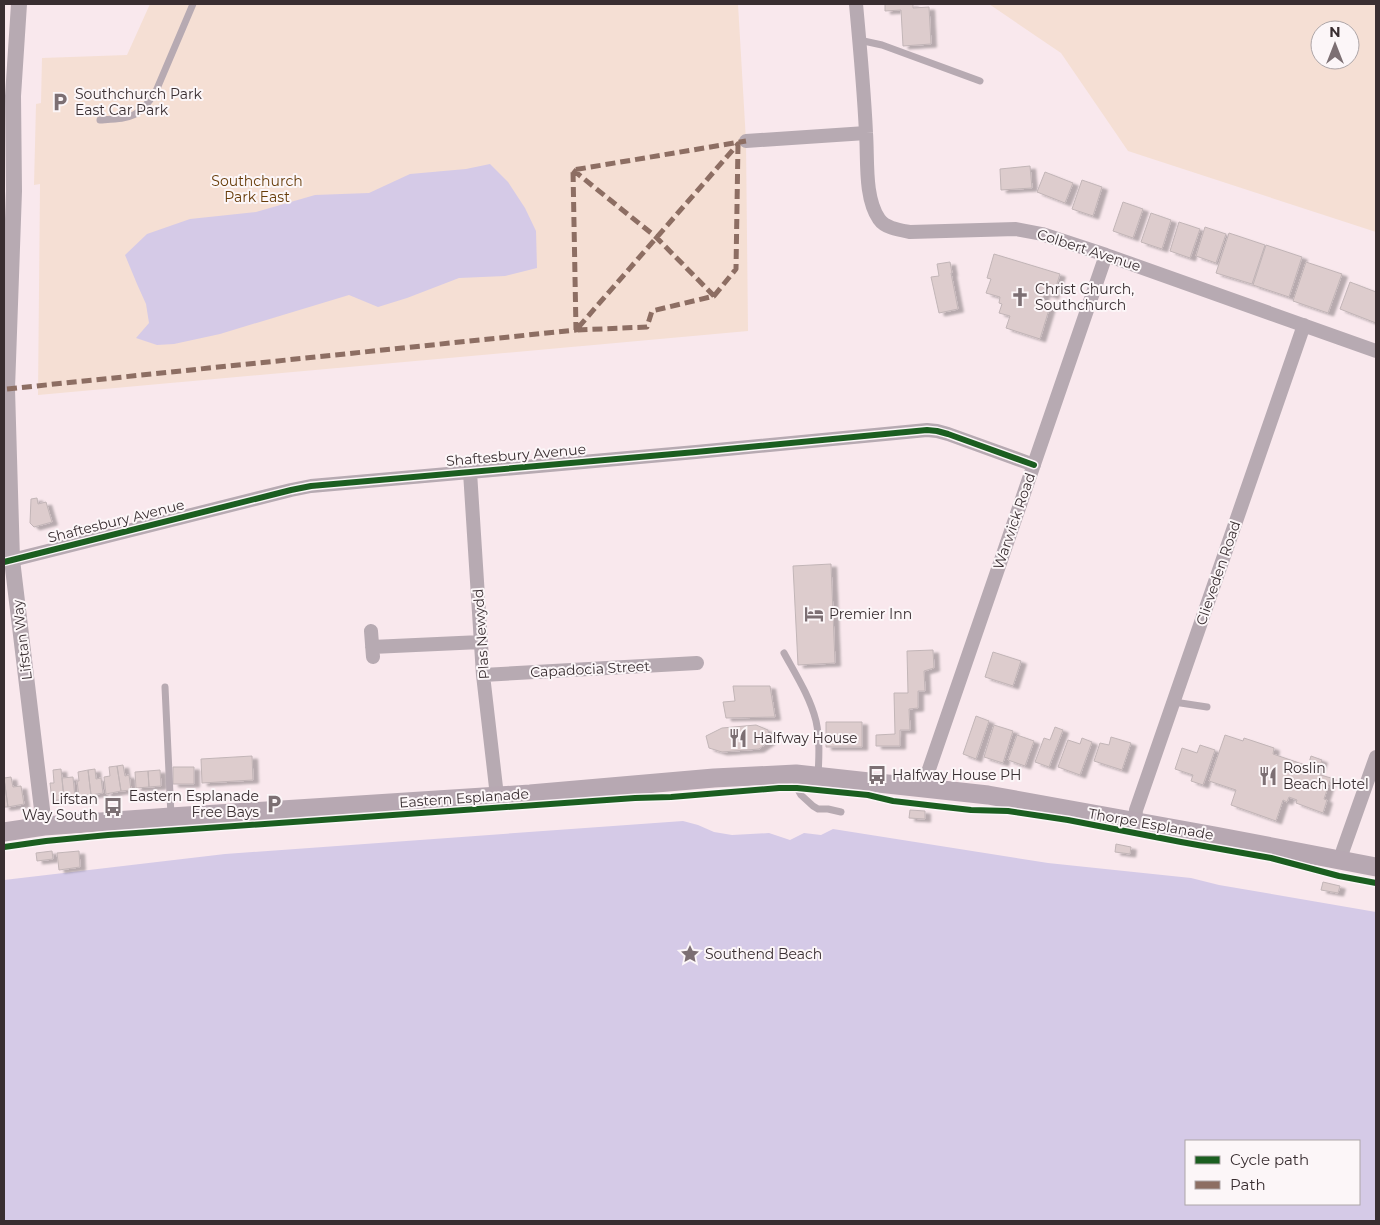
<svg xmlns="http://www.w3.org/2000/svg" width="1380" height="1225" font-family="Montserrat,sans-serif">
  <style>
    .green { fill: #f5dfd4; fill-rule: evenodd }
    .water { fill: #d5cae7; fill-rule: evenodd }
    .building { fill: #ddcccd; stroke: #c2b5b7; filter: url(#shadow) }
    .lines { fill: none; stroke-linecap: round; stroke-linejoin: round }
    .service { stroke: #b7aab2; stroke-width: 7 }
    .minor { stroke: #b7aab2; stroke-width: 14 }
    .tertiary { stroke: #b7aab2; stroke-width: 16 }
    .secondary { stroke: #b7a8b2; stroke-width: 19 }
    .quiet { stroke: #8d6e63; stroke-width: 5; stroke-dasharray: 10 5; stroke-linecap: butt }
    .cycleway-casing { stroke: #fcf6f8; stroke-width: 9 }
    .cycleway { stroke: #1b5e20; stroke-width: 6 }
    .labels { text-anchor: middle; dominant-baseline: central; stroke-width: 4; stroke-linejoin: round; paint-order: stroke }
    .poi-label { font-size: 14px; fill: #392e31; stroke: #fcf6f8; text-anchor: start }
    .park-label { font-size: 14px; fill: #673c09; stroke: #fcf6f8 }
    .street-label { font-size: 14px; fill: #392e31; stroke: #fcf6f8 }
  </style>
  <defs>
    <filter id="shadow"><feDropShadow dx="5.5" dy="3" stdDeviation="1" flood-color="#0004"/></filter>
  </defs>
  <rect width="100%" height="100%" fill="#f9e8ed"/>
  <path class="green" d="M150,4H738L746,141L748,331L38,395L40,184L34,185L36,104L41,103L42,58L127,55Z
    M989,4H1376V232L1128,151L1061,53ZM1320,30H1350V60H1320Z"/>
  <path class="water" d="M490,164L508,182L525,208L536,231L537,268L505,276L459,278L407,298L378,307L349,295L220,334L174,344L157,345L136,338L149,323L146,304L137,284L125,255L147,234L190,219L256,212L315,195L369,193L410,174L466,169Z
    M683,821L698,825L714,832L732,835L769,833L790,840L804,833L821,835L833,829L1048,863L1191,878L1219,885L1376,912V1221H4V880L225,854ZM1186,1141H1359V1204H1186Z"/>
  <path class="building" d="M885,4H913V8L929,7L931,44L903,46L901,10L885,11Z
    M1030,166L1032,188L1001,190L1000,169Z
    M1045,172L1073,183L1065,203L1037,192Z
    M1082,180L1102,187L1093,216L1072,209Z
    M1123,202L1143,209L1133,238L1113,231Z
    M1151,213L1171,220L1162,249L1141,242Z
    M1179,222L1200,229L1190,258L1170,251Z
    M1205,227L1226,234L1216,263L1196,256Z
    M1229,233L1265,245L1252,284L1216,273Z
    M1266,245L1302,257L1289,297L1253,285Z
    M994,254L1060,274L1053,296L1045,293L1042,300L1051,303L1040,339L1006,328L1010,316L999,313L1002,304L999,303L1000,297L986,293L991,279L987,278Z
    M950,262L952,273H951L958,309L939,313L931,277L939,276L937,264Z
    M1306,262L1342,274L1328,313L1293,301Z
    M1350,282L1376,292V323L1340,309Z
    M37,498L38,504L46,502L52,522L34,527L30,523L31,499Z
    M831,564L835,663L798,665L793,566Z
    M933,650L934,668L924,671L925,691H918V708L909,709L910,730H900V746H876V735L895,734L894,693H908L907,651Z
    M993,652L1021,661L1013,686L985,677Z
    M733,686H770L775,717L726,718L723,702L735,701Z
    M976,716L989,721L976,759L963,754Z
    M826,722H862V747H826Z
    M756,725L768,730L770,741L759,749L722,752L709,748L706,736L722,728Z
    M994,725L1013,731L1003,763L984,757Z
    M1055,727L1063,730L1049,767L1035,762L1044,738L1050,740Z
    M1017,735L1034,741L1025,766L1008,760Z
    M1225,735L1243,741L1244,738L1274,748L1273,754L1308,766L1311,756L1322,760L1317,774L1331,778L1324,799L1327,800L1323,813L1296,803L1297,800L1289,797L1287,802L1283,800L1276,821L1231,805L1236,790L1209,781Z
    M1111,737L1131,743L1122,770L1094,761L1100,743L1109,745Z
    M1082,738L1092,742L1080,775L1058,767L1068,740L1080,744Z
    M1200,745L1215,750L1203,785L1191,781L1193,775L1175,769L1182,748L1197,753Z
    M252,756L253,780L202,783L201,759Z
    M123,765L125,776L129,775L131,790L121,791L117,766Z
    M117,766L121,791L106,794L104,777L110,776L109,767Z
    M173,767H194V784H173Z
    M61,769L64,799L52,801L50,783H54L53,770Z
    M95,769L96,779L101,778L103,793L91,795L88,770Z
    M88,770L91,795L79,796L77,781H79L78,772Z
    M160,770L161,786L149,787L148,771Z
    M148,771L149,787L136,788L135,772Z
    M11,777L13,787L21,786L24,804L8,807L4,778Z
    M73,777L75,798L64,799L62,778Z
    M4,779L8,807H4Z
    M910,810L925,811V819L909,818Z
    M1116,844L1131,847L1130,854L1115,852Z
    M52,851L53,859L37,861L36,853Z
    M79,851L80,867L59,870L57,853Z
    M1323,882L1340,886L1338,893L1321,890Z"/>
  <g class="lines">
    <path class="service" d="M859,40L882,45L980,81
      M100,120C130,118 139,119 156,91L193,4
      M784,653C796,675 810,697 816,721C820,739 819,758 818,776
      M165,687L171,816
      M1174,702L1207,707
      M796,775L797,788L801,795L813,806L818,809H828L841,812"/>
    <path class="minor" d="M856,4C860,47 864,90 866,133C868,159 864,197 879,219C885,228 899,230 910,232L1016,229L1042,234L1106,255L1376,351
      M746,141L866,133
      M470,472L483,675L497,796
      M4,562L291,490L311,486L696,452L927,430L937,431L948,434L1034,465
      M371,631L373,657
      M372,647L481,642
      M483,675L697,663
      M925,788L926,778L1106,255
      M1135,821L1136,810L1304,325
      M1341,860L1343,850L1376,757"/>
    <path class="tertiary" d="M19,4L13,96L14,191L7,389L12,560L44,826"/>
    <path class="secondary" d="M4,832L44,826L171,817L530,794L714,778L796,774L988,795L1215,836L1376,867"/>
    <path class="quiet" d="M738,144L736,269L714,296L652,311L647,327L576,330Z
      M573,170L656,237L714,296
      M7,389L576,330L573,170L746,141"/>
    <g class="cycleway-casing">
      <path id="cycleway" d="M4,562L291,490L311,486L696,452L927,430L937,431L948,434L1034,465
        M4,847L46,841L108,835L635,798L671,797L779,788H797L868,795L893,801L936,806L971,810L1008,811L1068,820L1181,842L1271,858L1339,876L1376,883"/>
    </g>
    <use href="#cycleway" class="cycleway"/>
  </g>
  <defs>
    <g id="parking-bare" transform="scale(1.5)"><path d="M-3.5-5.5H1a3.5 3.5 0 0 1 0 7H-1V5.5H-3.5ZM-1-3.4V-.6H.8a1.4 1.4 0 0 0 0-2.8Z" fill="#7c6f73" stroke="#fcf6f8" stroke-width="2.5" paint-order="stroke"/></g>
    <g id="church-bare" transform="scale(1.5)"><path d="M-1.2-6h2.4v3.5h3.3v2.4h-3.3V6h-2.4V-.1h-3.3v-2.4h3.3Z" fill="#7c6f73" stroke="#fcf6f8" stroke-width="2.5" paint-order="stroke"/></g>
    <g id="hotel-bare" transform="scale(1.5)"><path d="M-6-4.5h1.5V1H6V5H4.5V3h-9V5H-6ZM-4 0a1.8 1.8 0 1 1 3.6 0ZM.5 0V-2.5h3Q6-2.5 6 0Z" fill="#7c6f73" stroke="#fcf6f8" stroke-width="2.5" paint-order="stroke"/></g>
    <g id="restaurant-bare" transform="scale(1.5)"><path d="M-5-6h1v4h1v-4h1v4h1v-4h1v5L-1.5 .5V6h-2V.5L-5-1ZM5-6V6H3V1.5H1.5Q1.5-4 5-6Z" fill="#7c6f73" stroke="#fcf6f8" stroke-width="2.5" paint-order="stroke"/></g>
    <g id="bus-bare" transform="scale(1.5)"><path d="M-5-6H5V4H4V6H2V4H-2V6H-4V4H-5ZM-3.5-4V0h7V-4ZM-3.5 1.2v1.5H-2V1.2ZM2 1.2v1.5H3.5V1.2Z" fill="#7c6f73" stroke="#fcf6f8" stroke-width="2.5" paint-order="stroke"/></g>
    <g id="sight-bare" transform="scale(1.5)"><path d="M0-6L1.8-2.2L6-1.7L2.9 1.2L3.7 5.4L0 3.3L-3.7 5.4L-2.9 1.2L-6-1.7L-1.8-2.2Z" fill="#7c6f73" stroke="#fcf6f8" stroke-width="2.5" paint-order="stroke"/></g>
  </defs>
  <g fill-rule="evenodd">
    <use href="#parking-bare" x="60" y="102"/>
    <use href="#church-bare" x="1020" y="297"/>
    <use href="#hotel-bare" x="814" y="614"/>
    <use href="#restaurant-bare" x="738" y="738"/>
    <use href="#bus-bare" x="877" y="775"/>
    <use href="#restaurant-bare" x="1268" y="776"/>
    <use href="#parking-bare" x="274" y="804"/>
    <use href="#bus-bare" x="113" y="807"/>
    <use href="#sight-bare" x="690" y="954"/>
  </g>
  <g class="labels">
    <g class="poi-label">
      <text x="75" y="94">Southchurch Park<tspan x="75" dy="16">East Car Park</tspan></text>
      <text x="1035" y="289">Christ Church,<tspan x="1035" dy="16">Southchurch</tspan></text>
      <text x="829" y="614">Premier Inn</text>
      <text x="753" y="738">Halfway House</text>
      <text x="1283" y="768">Roslin<tspan x="1283" dy="16">Beach Hotel</tspan></text>
      <text x="892" y="775">Halfway House PH</text>
      <text x="259" y="796" text-anchor="end">Eastern Esplanade<tspan x="259" dy="16">Free Bays</tspan></text>
      <text x="98" y="799" text-anchor="end">Lifstan<tspan x="98" dy="16">Way South</tspan></text>
      <text x="705" y="954">Southend Beach</text>
    </g>
    <g class="park-label">
      <text x="257" y="181">Southchurch<tspan x="257" dy="16">Park East</tspan></text>
    </g>
    <g class="street-label">
      <text transform="translate(1089 250) rotate(18)">Colbert Avenue</text>
      <text transform="translate(516 455) rotate(-5)">Shaftesbury Avenue</text>
      <text transform="translate(116 521) rotate(-14)">Shaftesbury Avenue</text>
      <text transform="translate(1014 521) rotate(-71)">Warwick Road</text>
      <text transform="translate(1218 573) rotate(-71)">Clieveden Road</text>
      <text transform="translate(481 634) rotate(-94)">Plas Newydd</text>
      <text transform="translate(22 640) rotate(-97)">Lifstan Way</text>
      <text transform="translate(590 669) rotate(-3)">Capadocia Street</text>
      <text transform="translate(464 798) rotate(-4)">Eastern Esplanade</text>
      <text transform="translate(1151 824) rotate(10)">Thorpe Esplanade</text>
    </g>
  </g>
  <rect width="1380" height="1225" fill="none" stroke="#392e31" stroke-width="10"/>
  <rect x="1185" y="1140" width="175" height="65" fill="#fcf6f8" stroke="#aea6a8"/>
  <rect x="1195" y="1156" width="25" height="8" fill="#1b5e20" stroke="#aea6a8"/>
  <text x="1230" y="1165" font-size="15" fill="#392e31">Cycle path</text>
  <rect x="1195" y="1181" width="25" height="8" fill="#8d6e63" stroke="#aea6a8"/>
  <text x="1230" y="1190" font-size="15" fill="#392e31">Path</text>
  <g transform="translate(1335 45)"><circle r="24" fill="#fcf6f8" stroke="#aea6a8"/>
  <path d="M0-4L9 19L0 12L-9 19Z" fill="#7c6f73"/>
  <text y="-8" font-size="14" font-weight="bold" text-anchor="middle" fill="#392e31">N</text>
  </g>
</svg>
